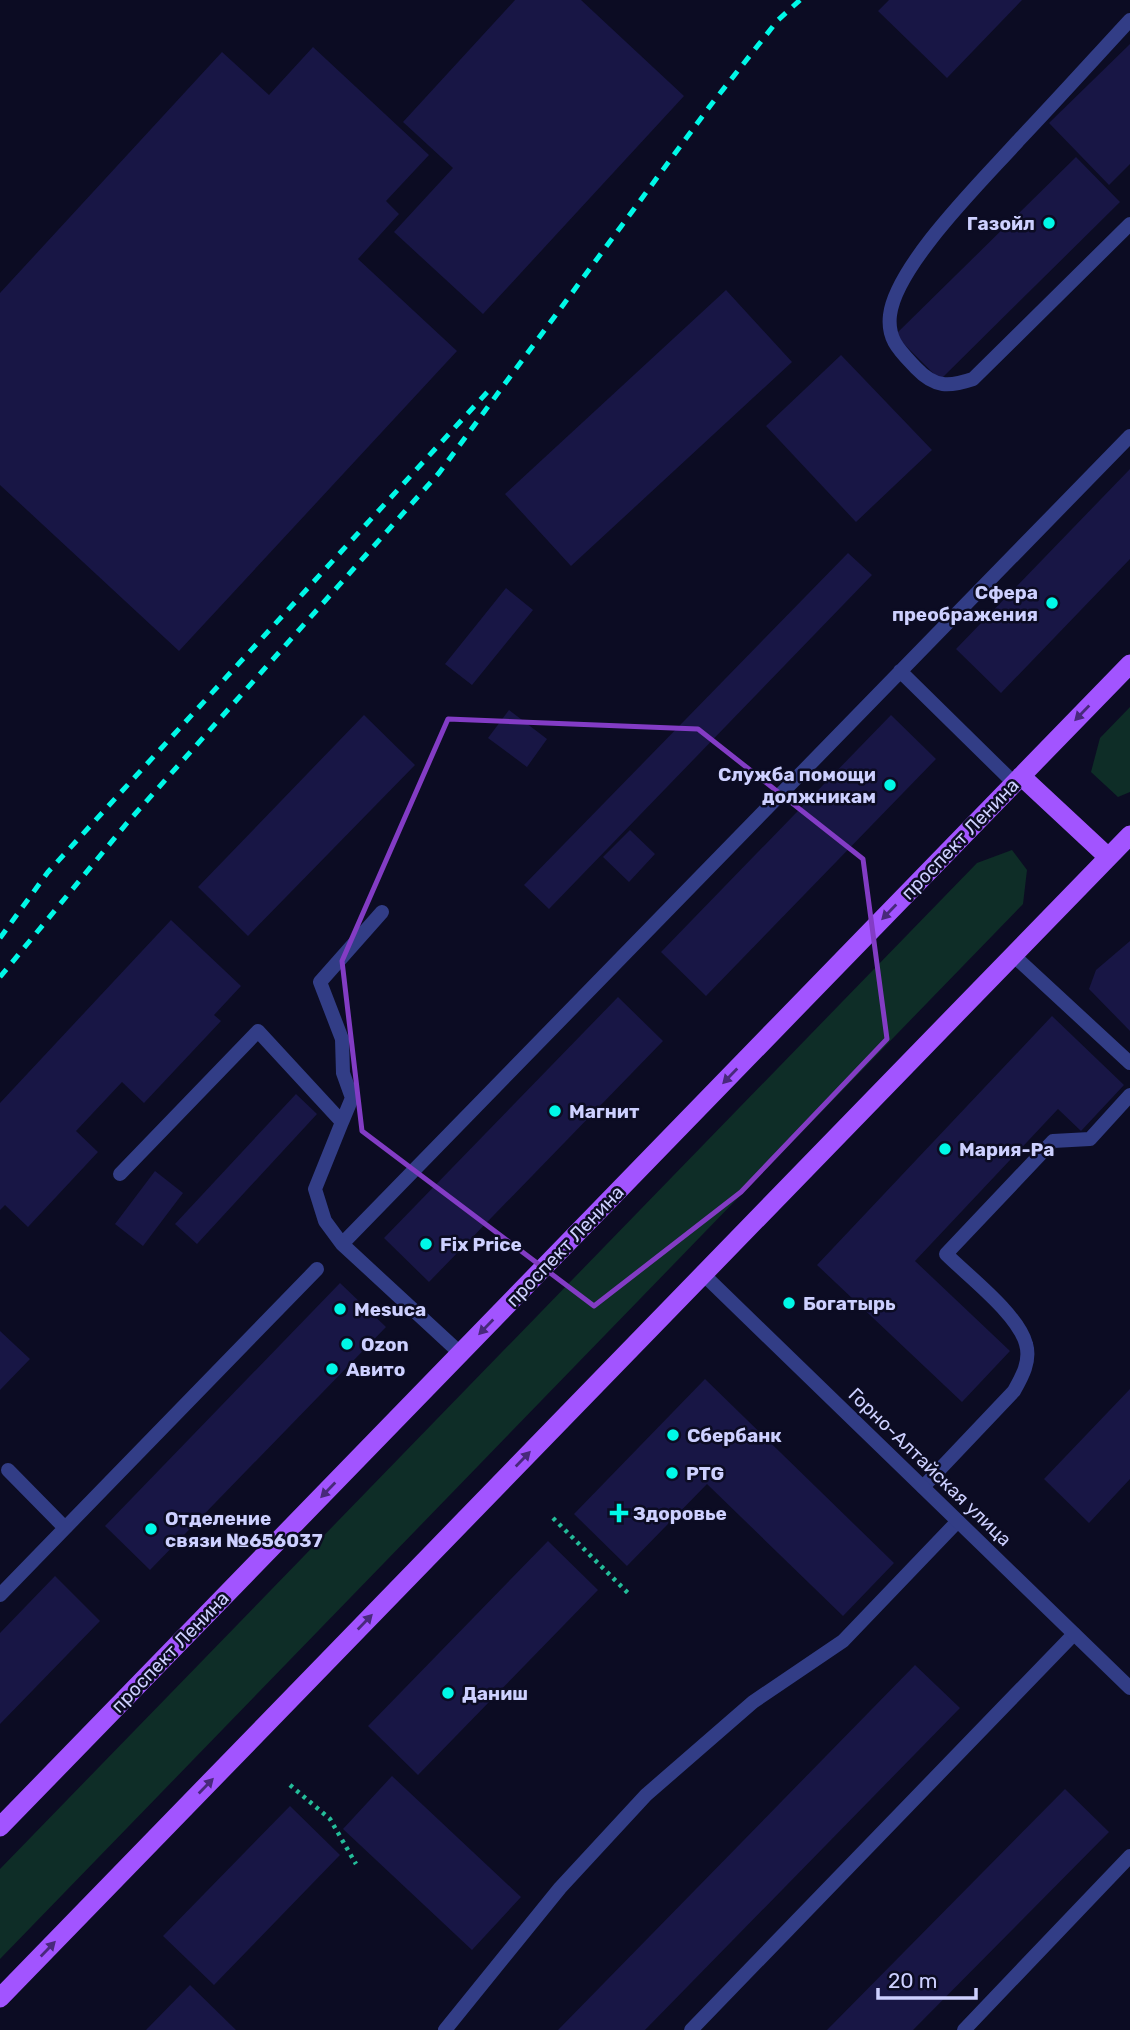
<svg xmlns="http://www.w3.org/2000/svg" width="1130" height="2030" font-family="Rubik,sans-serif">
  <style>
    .green { fill: #0e2d27 }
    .building { fill: #181645 }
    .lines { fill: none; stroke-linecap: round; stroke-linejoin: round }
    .path { stroke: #24bd9a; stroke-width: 4.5; stroke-dasharray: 3.5 5; stroke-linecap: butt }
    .service { stroke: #323d86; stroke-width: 14 }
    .minor { stroke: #323d86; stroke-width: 14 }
    .primary { stroke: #a254ff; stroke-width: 19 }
    .rail { stroke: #00f8e7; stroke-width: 5; stroke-dasharray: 10 9; stroke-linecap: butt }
    .oneway { fill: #48297b }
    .marked { fill: none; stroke: #833cc5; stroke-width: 5; stroke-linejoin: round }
    .poi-dot { fill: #00f8e7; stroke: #0c0c23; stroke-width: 2.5 }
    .labels { text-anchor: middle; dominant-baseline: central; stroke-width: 5; stroke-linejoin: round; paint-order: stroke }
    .poi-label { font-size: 19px; font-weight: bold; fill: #cdd0ff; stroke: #0c0c23; text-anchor: start }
    .street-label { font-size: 19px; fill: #cdd0ff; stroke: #0c0c23 }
  </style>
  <rect width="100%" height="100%" fill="#0c0c23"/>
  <path class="green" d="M1130,707V792L1118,797L1091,772L1100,738Z
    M1012,850L1027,870L1023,904L0,1959V1869L977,863Z"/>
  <path class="building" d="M515,0H581L684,96L483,314L394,232L453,168L403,122Z
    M889,0H1022L947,78L878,11Z
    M1130,44V164L1109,185L1049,123Z
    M313,47L429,155L386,201L399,214L358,259L457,351L179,651L0,485V293L222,52L269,95Z
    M1076,157L1120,202L940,380L895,335Z
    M726,290L792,362L571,566L505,494Z
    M841,355L932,450L856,522L766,426Z
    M1130,469V559L1001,693L956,649Z
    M848,553L872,575L549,909L524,885Z
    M506,588L533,610L472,685L445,664Z
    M509,710L547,739L527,767L488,738Z
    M364,715L415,765L248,936L198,887Z
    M891,715L936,759L706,996L661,952Z
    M630,830L655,854L629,882L603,857Z
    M171,920L241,986L214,1015L221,1021L144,1103L122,1082L76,1131L98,1152L28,1227L5,1205L0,1210V1103Z
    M1130,941V1031L1089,989L1096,970Z
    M618,997L663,1041L429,1282L384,1238Z
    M1052,1016L1124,1085L1081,1131L1058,1109L915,1261L1010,1351L962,1402L817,1265Z
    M296,1094L317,1114L197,1244L175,1224Z
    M155,1171L183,1193L143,1246L115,1224Z
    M340,1283L386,1327L150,1570L105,1526Z
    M0,1331L30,1359L0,1390Z
    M705,1379L894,1563L843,1616L707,1484L627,1566L574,1514Z
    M1130,1389V1479L1089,1523L1044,1479Z
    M548,1541L598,1590L418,1775L368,1726Z
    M55,1576L100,1621L0,1724V1633Z
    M915,1665L960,1708L645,2030H558Z
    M392,1776L521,1897L472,1950L343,1829Z
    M1065,1789L1109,1832L913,2030H827Z
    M290,1806L340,1855L214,1985L163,1936Z
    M190,1985L236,2030H146Z"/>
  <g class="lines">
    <path class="path" d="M553,1518L628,1593
      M290,1785L330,1819L356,1864"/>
    <path class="service" d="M1130,20C1093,60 1056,101 1018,141C984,179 896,265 890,315C887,340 900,351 916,368C935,388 949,387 973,379L1130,224
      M900,671L1014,783
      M1013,955L1130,1063
      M342,1122L352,1098L343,1073L342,1039L320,982L382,912
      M120,1174L258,1031L342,1122L315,1189L325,1221L342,1244L460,1353
      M342,1244L1130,436
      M8,1470L65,1528
      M923,1487L1014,1391C1022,1377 1031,1361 1026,1344C1018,1314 968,1276 946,1254L1053,1141L1090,1139L1130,1095
      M0,1595L317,1269
      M445,2030L560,1888L646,1795L753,1702L843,1641L958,1521
      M691,2030L1074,1634
      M964,2030L1130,1856"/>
    <path class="minor" d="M703,1274L1130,1688"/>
    <path class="primary" d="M1021,776L1108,857
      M0,1827L1130,664
      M0,1998L1130,835"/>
    <path class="rail" d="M0,938L48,872L491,388
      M0,977L127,823L439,473L710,106L778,20L800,0"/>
  </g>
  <defs><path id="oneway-solid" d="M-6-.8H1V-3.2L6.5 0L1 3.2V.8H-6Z" transform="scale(1.75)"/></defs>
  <g class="oneway">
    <use href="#oneway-solid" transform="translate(1082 713) rotate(134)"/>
    <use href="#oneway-solid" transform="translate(889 912) rotate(134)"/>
    <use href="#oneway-solid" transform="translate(730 1076) rotate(134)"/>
    <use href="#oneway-solid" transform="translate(486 1327) rotate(134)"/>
    <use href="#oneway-solid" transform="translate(523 1459) rotate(-46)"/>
    <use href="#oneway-solid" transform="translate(328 1490) rotate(134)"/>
    <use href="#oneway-solid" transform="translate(365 1622) rotate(-46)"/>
    <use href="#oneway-solid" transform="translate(206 1786) rotate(-46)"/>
    <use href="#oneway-solid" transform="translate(48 1949) rotate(-46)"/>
  </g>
  <path class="marked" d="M448,719L698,729L863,859L887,1039L741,1192L594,1306L362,1131L342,961Z"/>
  <g class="poi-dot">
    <circle cx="1049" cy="223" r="7"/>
    <circle cx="1052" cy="603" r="7"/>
    <circle cx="890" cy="785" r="7"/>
    <circle cx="555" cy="1111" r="7"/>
    <circle cx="945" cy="1149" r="7"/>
    <circle cx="426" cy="1244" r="7"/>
    <circle cx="789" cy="1303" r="7"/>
    <circle cx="340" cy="1309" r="7"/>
    <circle cx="347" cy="1344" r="7"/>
    <circle cx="332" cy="1369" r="7"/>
    <circle cx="673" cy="1435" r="7"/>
    <circle cx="672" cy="1473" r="7"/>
    <path d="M615.5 1502.5h7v7h7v7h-7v7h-7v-7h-7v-7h7z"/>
    <circle cx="151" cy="1529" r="7"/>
    <circle cx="448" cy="1693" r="7"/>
  </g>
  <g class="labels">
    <g class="poi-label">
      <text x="1035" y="223" text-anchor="end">Газойл</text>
      <text x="1038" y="592" text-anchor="end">Сфера<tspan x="1038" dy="22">преображения</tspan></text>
      <text x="876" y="774" text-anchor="end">Служба помощи<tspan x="876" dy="22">должникам</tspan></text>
      <text x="569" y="1111">Магнит</text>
      <text x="959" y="1149">Мария-Ра</text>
      <text x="440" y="1244">Fix Price</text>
      <text x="803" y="1303">Богатырь</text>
      <text x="354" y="1309">Mesuca</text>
      <text x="361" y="1344">Ozon</text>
      <text x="346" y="1369">Авито</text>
      <text x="687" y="1435">Сбербанк</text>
      <text x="686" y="1473">PTG</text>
      <text x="633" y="1513">Здоровье</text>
      <text x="165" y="1518">Отделение<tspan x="165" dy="22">связи №656037</tspan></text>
      <text x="462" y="1693">Даниш</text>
    </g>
    <g class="street-label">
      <text transform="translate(960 839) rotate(-46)">проспект Ленина</text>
      <text transform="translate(565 1246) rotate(-46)">проспект Ленина</text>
      <text transform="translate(930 1467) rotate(44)">Горно-Алтайская улица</text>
      <text transform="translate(170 1652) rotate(-46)">проспект Ленина</text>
    </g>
  </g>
  <path d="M878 1988v10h98v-10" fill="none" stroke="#cdd0ff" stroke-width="3.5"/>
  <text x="888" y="1988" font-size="21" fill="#cdd0ff" stroke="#0c0c23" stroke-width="5" paint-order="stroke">20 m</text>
</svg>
